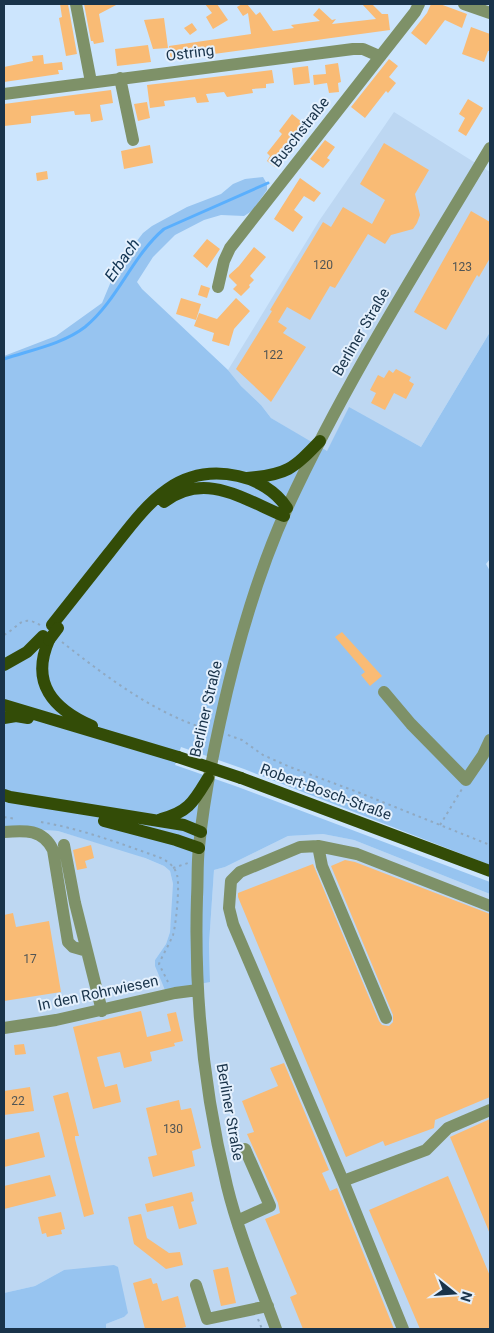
<svg xmlns="http://www.w3.org/2000/svg" width="494" height="1333" font-family="Roboto,sans-serif">
  <style>
    .built { fill: #bdd7f2 }
    .green { fill: #97c4f0 }
    .lines { fill: none; stroke-linecap: round; stroke-linejoin: round }
    .stream { stroke: #5aaffd; stroke-width: 3 }
    .building { fill: #f9bb75 }
    .path { stroke: #90a9c1; stroke-width: 2; stroke-dasharray: 2.5 4; stroke-linecap: butt }
    .minor { stroke: #7e9168; stroke-width: 12 }
    .major { stroke: #334c07; stroke-width: 12 }
    .major-bridge { stroke: #334c07; stroke-width: 12 }
    .labels { text-anchor: middle; dominant-baseline: central; stroke-width: 4; stroke-linejoin: round; paint-order: stroke }
    .number-label { font-size: 12px; fill: #515555 }
    .street-label { font-size: 15px; fill: #19334a; stroke: #e4f0fd }
    .water-label { font-size: 16px; font-style: italic; fill: #0f3251; stroke: #e4f0fd }
  </style>
  <rect width="100%" height="100%" fill="#cce5fd"/>
  <path class="built" d="M394,112L490,172V332L421,447L349,408L327,452L271,418L261,405L241,386L228,370L319,221Z
    M8,826L58,831L135,854L164,866L170,871L173,884V909L170,932L166,944L155,960L210,981L209,944L214,870L225,867L288,836L323,834L354,840L490,894V1329H106V1324L124,1317L64,1270L35,1286L4,1293V827Z"/>
  <path class="green" d="M263,177L267,184V190L252,211L244,216L221,215L204,220L175,235L153,257L137,282L142,289L228,370L241,386L261,405L271,418L327,451L349,407L421,447L490,332V559L486,564L490,571V865L244,769L181,747L175,765L238,787L490,882V894L354,840L323,834L288,836L225,867L214,870L209,944L210,982L165,990L155,966V960L166,944L170,932L173,884L170,871L164,866L145,858L58,831L4,827V356L56,336L102,303L117,267L143,233L152,226L187,207L221,194L233,184L245,179Z
    M114,1265L118,1267L128,1313L124,1317L106,1324V1329H4V1293L35,1286L64,1270Z"/>
  <g class="lines">
    <path class="stream" d="M4,359C31,350 63,344 85,327C118,300 132,256 164,229L268,183"/>
  </g>
  <path class="building" d="M60,4H68L77,54L66,56L59,18L62,17Z
    M84,4H118L99,14L104,42L94,44L93,41H91Z
    M205,4H217L228,20L213,29L206,17L212,13Z
    M242,4H247L256,15L260,12L273,31L294,28L291,25L320,21L313,15L319,8L332,20L336,19L332,24L376,19L362,4H372L382,14H388L390,30L170,60L169,46L251,34L248,13L243,16L237,7Z
    M431,4H440L467,14L462,28L445,20L426,45L411,33L427,13Z
    M164,18L168,48L153,49L144,20Z
    M192,23L197,30L190,35L184,28Z
    M471,27L490,34V51H488L484,62L462,54Z
    M148,45L151,62L117,66L115,49Z
    M43,55L44,64L62,62L63,70H58L59,74L4,82V67L33,61L32,56Z
    M389,59L398,66L389,77L396,83L388,93L386,91L365,118L351,107Z
    M338,63L341,82L338,83L339,92L329,93L327,83L314,85L313,75L326,74L325,65Z
    M308,66L310,83L294,85L292,68Z
    M272,70L274,83L266,84V88L252,89L253,93L227,97L224,92L206,94L209,102L197,103L195,97L164,101L165,106L150,108L147,85Z
    M111,90L113,103L100,105L103,120L91,122L90,114L75,115L74,111L31,116V123L4,126V104Z
    M468,99L483,108L466,136L458,131L465,118L459,114Z
    M147,102L150,118L138,121L134,104Z
    M292,114L309,128L299,140L297,138L275,167L267,161L270,156L267,153L282,134L279,131Z
    M325,140L335,147L327,158L330,160L323,168L310,159Z
    M384,143L429,170L415,194L420,215L417,223L413,229L391,235L385,244L368,234L335,288L330,286L310,320L287,307L278,322L287,328L283,333L306,347L271,402L236,369L272,311L270,310L323,222L331,227L343,207L372,224L385,200L360,184Z
    M150,145L153,163L124,169L121,151Z
    M47,171L48,179L37,181L36,173Z
    M300,178L321,193L314,202L304,196L294,210L303,217L293,232L274,219Z
    M471,211L490,222V258L479,277L477,275L446,330L414,312Z
    M207,239L220,249L207,268L193,256Z
    M254,247L266,257L250,276L254,280L249,285L250,287L241,296L233,289L237,285L229,277V275L239,266Z
    M201,285L210,288L207,298L198,295Z
    M181,298L201,304L196,320L176,314Z
    M236,298L250,311L234,329L229,346L212,341L214,333L194,326L199,313L217,319Z
    M396,369L411,377L409,381L414,384L406,399L394,393L385,410L371,403L376,393L370,390L378,375L384,378L389,370L393,373Z
    M342,632L382,676L370,686L361,675L365,672L335,637Z
    M91,845L94,858L85,861L87,868L77,870L73,850Z
    M345,860L355,862L490,914V1097L435,1120L434,1128L385,1146L383,1141L346,1157L238,897V893L313,864L379,1021L382,1025L389,1026L393,1022V1015L331,866Z
    M13,913L16,927L49,921L61,992L4,1001V915Z
    M141,1011L147,1037L171,1031L167,1014L176,1012L183,1041L174,1043L175,1046L150,1052L152,1061L124,1068L120,1052L97,1057L105,1087L117,1084L121,1102L93,1109L73,1027Z
    M24,1044L26,1054L15,1055L14,1045Z
    M284,1063L329,1170L322,1173L330,1191L337,1188L394,1329H303L290,1297L297,1294L265,1219L280,1213L278,1203L247,1134L254,1132L242,1101L278,1086L270,1068Z
    M30,1087L34,1111L4,1115V1091Z
    M68,1092L79,1136H75V1139L94,1214L84,1217L53,1096Z
    M179,1100L181,1110L191,1108L201,1148L192,1151L195,1166L153,1177L148,1157L157,1155L146,1108Z
    M490,1119V1234L450,1137Z
    M39,1132L45,1157L4,1167V1140Z
    M50,1175L56,1196L4,1209V1186Z
    M448,1176L490,1276V1329H420L369,1210Z
    M192,1192L194,1201L191,1202L197,1224L179,1229L173,1206L147,1212L145,1204Z
    M61,1212L65,1229L61,1230L62,1234L47,1237L46,1233L42,1234L38,1217Z
    M141,1214L147,1238L169,1253L180,1252L183,1265L166,1269L134,1244L128,1217Z
    M228,1267L236,1303L221,1306L213,1270Z
    M151,1278L153,1284L157,1283L162,1301L178,1296L186,1327L178,1329H145L133,1283Z"/>
  <g class="lines">
    <path class="path" d="M4,635C19,627 21,614 40,625
      M62,642C104,675 155,714 207,729
      M228,735L242,740L263,755L290,767L355,791L490,845
      M4,817L16,819
      M41,822C82,829 122,844 161,858C169,862 175,867 177,875C180,885 176,925 173,935C169,945 163,954 159,964L168,982
      M440,825L462,789
      M173,868L188,863
      M258,1319L262,1329"/>
    <path class="minor" d="M76,4L91,82
      M464,4L490,13
      M120,78L133,140
      M4,94L353,49H363L379,56
      M218,287L224,261L230,248L415,12L419,4
      M384,692L411,724L466,780L483,755L490,740
      M4,832C25,830 43,829 53,850L68,942L73,947L87,951
      M64,845L75,903L102,1011
      M318,846L322,866L386,1018
      M4,1028L56,1020L175,993L198,990
      M343,1181L426,1150L448,1128L490,1110
      M237,1221L270,1206L245,1149
      M196,1285L207,1319L268,1306
      M276,1329C259,1282 239,1235 227,1186C204,1092 194,994 197,897C198,881 197,863 199,847C203,805 211,763 220,722C236,648 257,574 288,506C346,381 420,265 490,148
      M403,1329L343,1181L233,924L229,908L231,881L240,872L300,847L318,846L357,854L490,906"/>
    <path class="major" d="M247,478C287,475 293,469 320,441
      M164,502C205,471 243,499 284,516
      M52,625C71,601 90,577 109,553C144,509 174,462 238,476C257,480 276,491 287,508
      M49,640C30,683 53,709 92,726
      M4,665L27,652L43,636
      M4,705L178,757
      M4,718L16,716L28,718
      M241,778L490,871
      M4,795L10,797L184,825L201,832
      M161,819C189,812 194,801 208,778
      M104,821L176,840L199,848"/>
    <path class="major-bridge" d="M49,640L58,628
      M178,757L241,778"/>
  </g>
  <g class="labels">
    <g class="number-label">
      <text x="323" y="265">120</text>
      <text x="462" y="267">123</text>
      <text x="273" y="355">122</text>
      <text x="30" y="959">17</text>
      <text x="18" y="1101">22</text>
      <text x="173" y="1129">130</text>
    </g>
    <g class="street-label">
      <text transform="translate(190 53) rotate(-7)">Ostring</text>
      <text transform="translate(300 132) rotate(-52)">Buschstraße</text>
      <text transform="translate(361 332) rotate(-60)">Berliner Straße</text>
      <text transform="translate(206 709) rotate(-77)">Berliner Straße</text>
      <text transform="translate(326 792) rotate(20)">Robert-Bosch-Straße</text>
      <text transform="translate(98 993) rotate(-12)">In den Rohrwiesen</text>
      <text transform="translate(230 1112) rotate(80)">Berliner Straße</text>
    </g>
    <g class="water-label">
      <text transform="translate(122 260) rotate(-55)">Erbach</text>
    </g>
  </g>
  <rect width="494" height="1333" fill="none" stroke="#19334a" stroke-width="10"/>
  <g transform="translate(454 1293) rotate(107)" stroke="#e4f0fd" stroke-width="4" paint-order="stroke">
  <path d="M0-4L9 19L0 12L-9 19Z" fill="#19334a"/>
  <text y="-8" font-size="14" font-weight="bold" text-anchor="middle" fill="#19334a">N</text>
  </g>
</svg>
